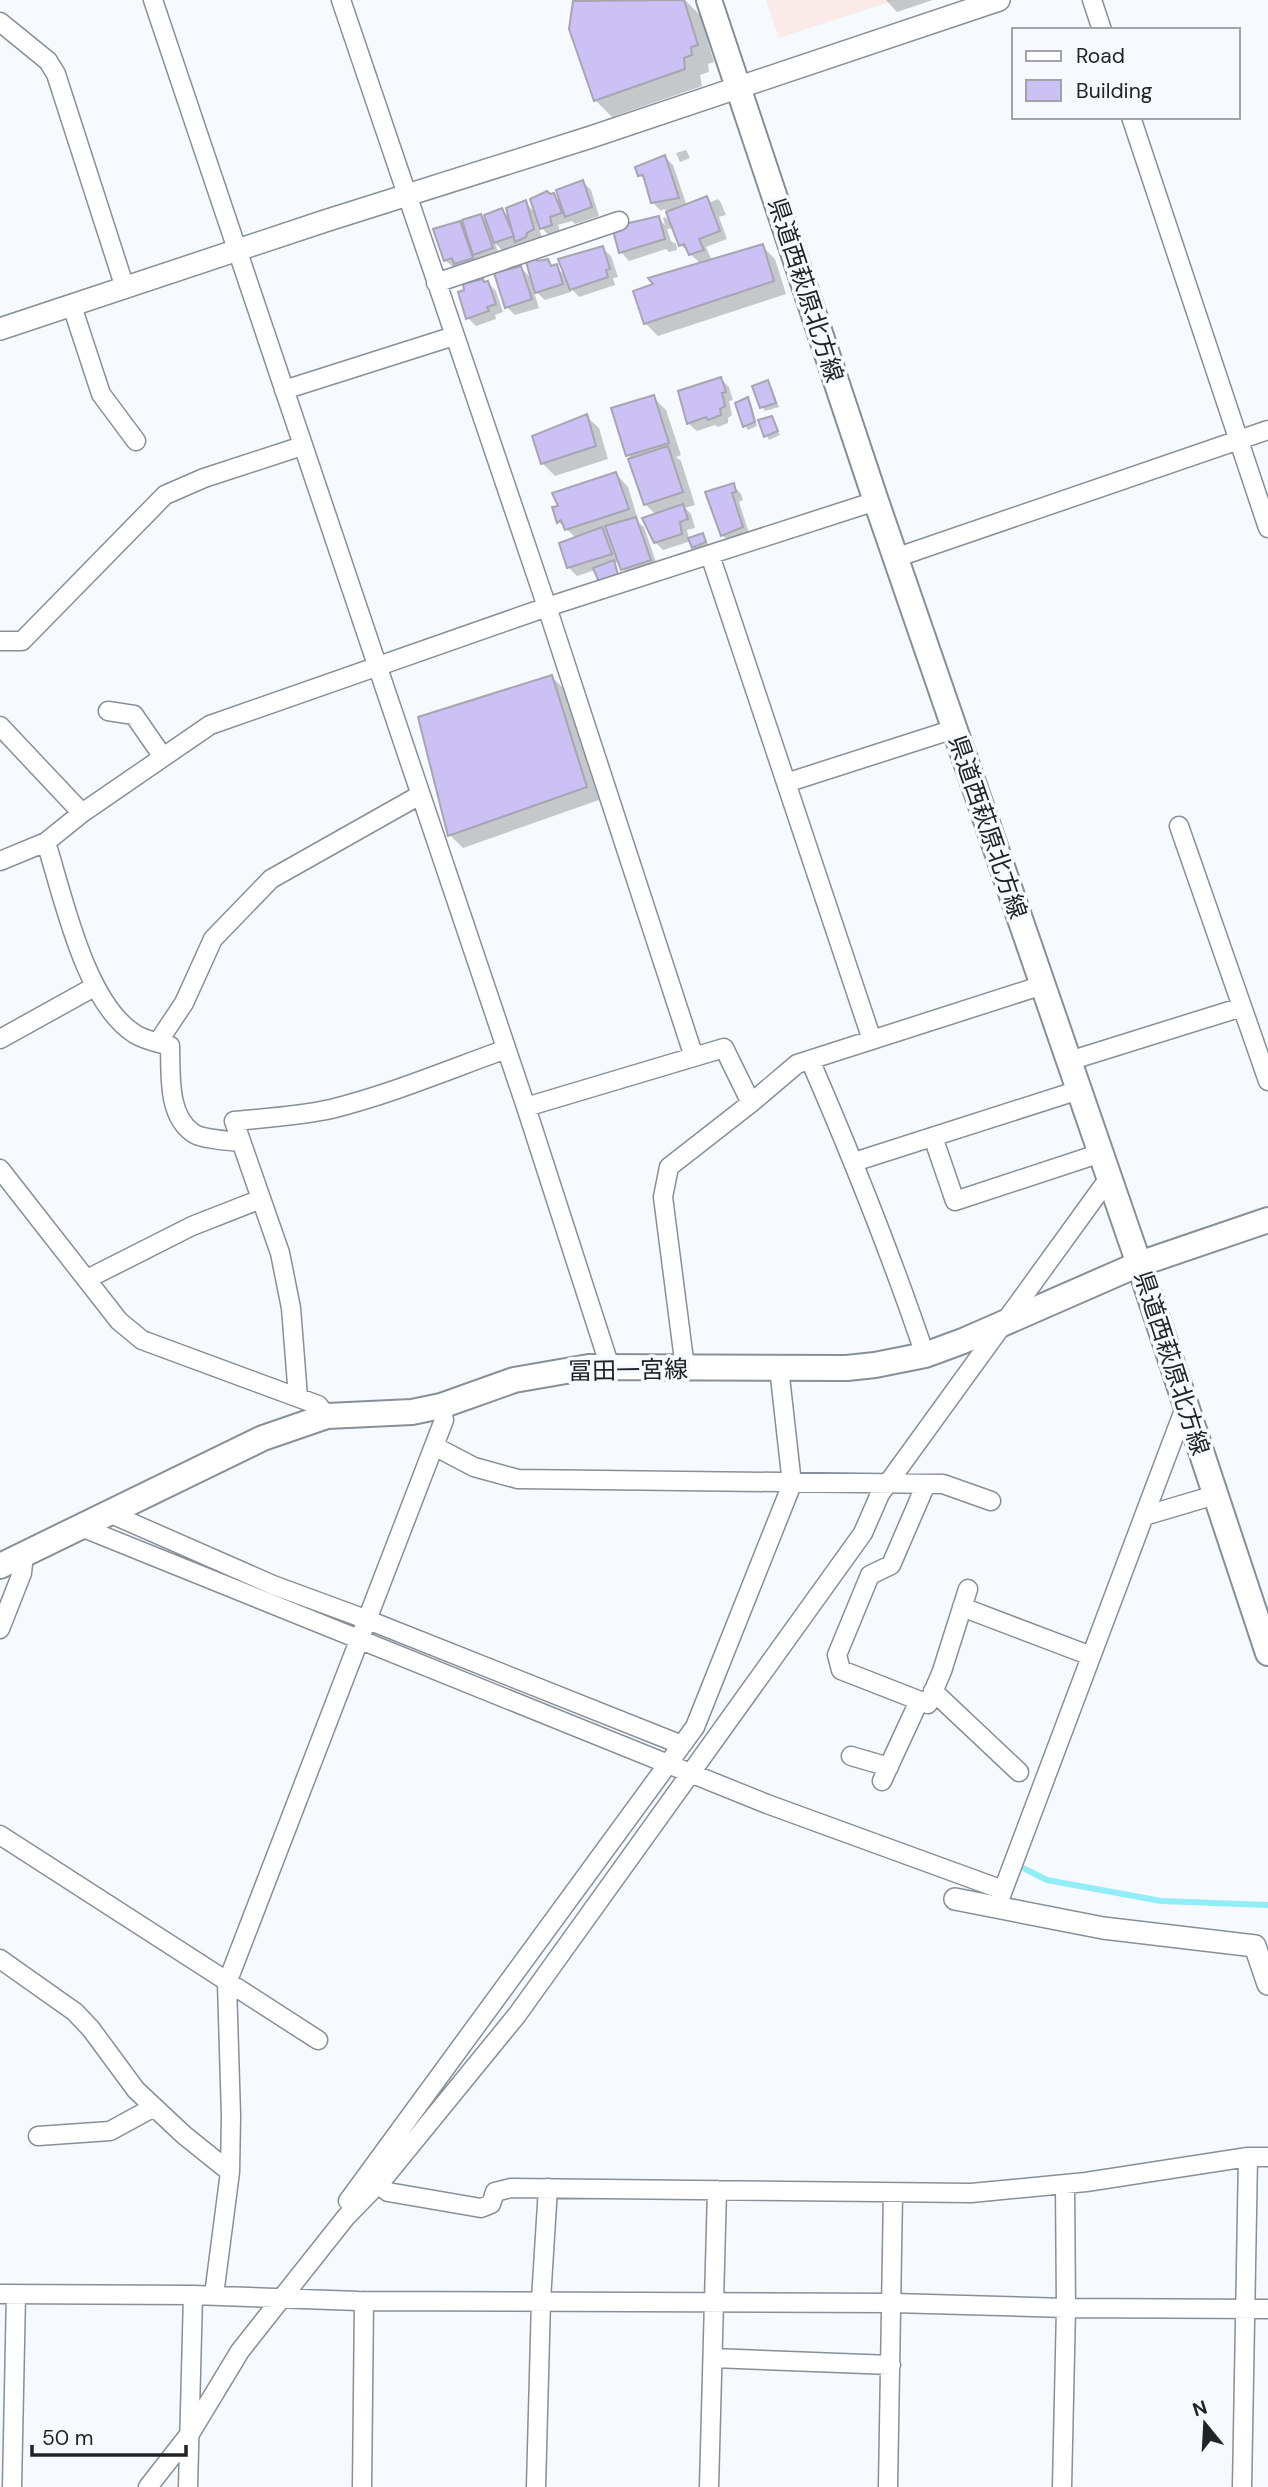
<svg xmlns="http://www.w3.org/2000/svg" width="1268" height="2487" font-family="'DM Sans','Noto Sans JP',sans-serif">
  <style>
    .commercial { fill: #fbebe8 }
    .shadow { fill: #0003 }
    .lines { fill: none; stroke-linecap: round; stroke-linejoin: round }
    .stream { stroke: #91eef7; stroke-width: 6 }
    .building { fill: #cbc1f5; stroke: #a7a5b0; stroke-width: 2 }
    .minor-casing { stroke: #878f98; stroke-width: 21 }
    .tertiary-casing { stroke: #878f98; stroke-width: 24 }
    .secondary-casing { stroke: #878f98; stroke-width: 28 }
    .minor { stroke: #fff; stroke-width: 18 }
    .tertiary { stroke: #fff; stroke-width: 21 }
    .secondary { stroke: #fff; stroke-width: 24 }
    .labels { text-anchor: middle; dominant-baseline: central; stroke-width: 7; stroke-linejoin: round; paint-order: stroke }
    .street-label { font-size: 24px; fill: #202327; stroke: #f6fafe }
  </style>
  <rect width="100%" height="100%" fill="#f6fafe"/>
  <path class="commercial" d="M766,0H896L779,38Z"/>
  <path class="shadow" d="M580,0H685L700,15L714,62L708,64L709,72L700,75L702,86L612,117L595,100L574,2Z
    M886,0H933L897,12Z
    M686,150L690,158L680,162L676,153Z
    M665,157L673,165L687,206L707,198L711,202L718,199L721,203L726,215L719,217L727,239L706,247L712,261L762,246L775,259L786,294L658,336L645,323L701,264L681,245L674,228L667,229L671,241L676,244L677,250L669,252L666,249L629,261L621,252L658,218L665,225L663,218L665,217L673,224L668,212L664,209L661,211L652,202L647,182L640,175Z
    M583,182L591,190L599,216L575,224L572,221L558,225L560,233L550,236L537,224L542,237L525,249L521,245L503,251L495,243L500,257L454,268L445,260L436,230L481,216L489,224L502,210L511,219L525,202L537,215L553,195L563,204Z
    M602,248L611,256L618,277L613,278L615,285L579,297L569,286L571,292L545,300L533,289L539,308L515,315L507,307L521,268L533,280L547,261L566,276Z
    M488,283L496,291L503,312L495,315L496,319L476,326L468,318L485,284Z
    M721,379L729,387L733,400L729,401L732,415L728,418V423L718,427L715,425L697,431L688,423Z
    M767,382L771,386L779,407L765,411L762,407Z
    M653,397L666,410L681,455L676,457L681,461L695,505L685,508L691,514L695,528L687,530L689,539L703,535L709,546L697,551L691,541L663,550L655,542L656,515L645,504L633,460L628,455Z
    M748,400L751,403L757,426L748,430L745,426Z
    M586,416L599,428L608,459L555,476L542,463Z
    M771,418L780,435L769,440L760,421Z
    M616,474L628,487L639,523L644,527L658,568L631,577L623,569L620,562L615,563L620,579L595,570L577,576L569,568L561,544L576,538L559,522L555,509Z
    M733,485L741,494L743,500L739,502L750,536L731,543L722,535Z
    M552,677L565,690L599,800L463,848L450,835Z"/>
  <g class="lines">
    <path class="stream" d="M1025,1869L1047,1880L1161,1901L1268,1905"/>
  </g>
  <path class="building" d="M684,0L698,45L691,47L692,55L684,58L685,69L594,101L569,29L573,1Z
    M665,155L679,198L651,203L643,175L638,176L635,167Z
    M583,180L592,207L565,217L556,190Z
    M547,191L550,194L554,193L562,213L550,217L552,225L540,229L530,199Z
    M707,196L720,231L699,239L704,250L689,255L684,244L679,246L666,212Z
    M526,200L534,229L527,233L526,237L515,242L506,208Z
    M502,208L514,236L494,243L484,215Z
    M481,214L493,248L473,255L462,220Z
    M659,216L665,239L619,253L612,227Z
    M460,221L473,258L454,264L452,258L444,261L433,229Z
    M763,244L774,281L644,324L633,291L653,284L648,278Z
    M603,246L610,269L606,270L608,277L570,290L558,259Z
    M536,259L538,261L548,259L551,266L557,264L563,284L535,293L526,262Z
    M521,266L532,299L505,308L494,273Z
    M483,279L484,282L488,281L496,304L487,307L489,311L466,319L458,292L464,290L463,284Z
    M721,377L726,392L722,393L725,406L720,409L721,415L708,420L706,417L687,424L678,391Z
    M768,380L776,403L760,408L752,386Z
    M654,395L669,443L626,456L611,408Z
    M748,397L755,422L743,427L735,403Z
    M587,414L596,446L541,464L532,436Z
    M772,416L778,431L764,437L758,420Z
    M668,446L683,492L644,505L628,459Z
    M616,472L629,509L565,530L561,520L557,523L552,507L558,506L552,493Z
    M734,483L736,492L732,493L743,527L721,536L705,492Z
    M683,504L688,519L680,522L682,534L654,543L642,518Z
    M636,517L651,560L621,570L605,526Z
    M602,527L612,554L567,568L559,543Z
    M703,533L706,542L692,548L688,538Z
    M614,560L618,575L599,582L593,568Z
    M552,675L587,787L448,836L418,717Z"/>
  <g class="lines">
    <g class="minor-casing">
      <path id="minor" d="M153,0L526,1107L610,1367
        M341,0L547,607L694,1057
        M1092,0L1102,30
        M0,22L48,61L56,74L125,288
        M1131,117L1268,528
        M436,283L619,221
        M72,306L101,394L136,441
        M284,390L454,336
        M710,555L872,1040
        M895,558L1268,430
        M0,641H22L165,495L204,478L302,446
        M108,711L134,715L163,757
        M0,726L82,813
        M786,783L954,729
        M1179,826L1268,1081
        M46,842C63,896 85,1003 135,1034C144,1040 159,1043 170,1046C171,1074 167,1115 193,1133C201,1139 230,1141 241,1142
        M0,861L46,842L82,813L210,725L547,607L876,501
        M0,1039L94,987
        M158,1042L184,1003L213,939L271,879L420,795
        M810,1060C852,1157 891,1254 925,1355
        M1069,1061L1242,1007
        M526,1107L724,1048L751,1103
        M933,1137L955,1201L1101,1153
        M854,1162L1079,1090
        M0,1169L119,1321L142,1340L318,1405L327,1416
        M87,1279L192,1226L261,1199
        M685,1368L663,1197L669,1167L751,1103L797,1064L1043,985
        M298,1397L291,1308L280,1253L234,1121C266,1118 299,1116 331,1109C391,1094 448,1070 506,1049
        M434,1446L474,1467L518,1479L943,1484L991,1501
        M926,1484L891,1565L870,1575L837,1655L841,1670L928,1704L942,1671L968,1589
        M109,1513L273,1585L368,1620L682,1745
        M1144,1516L1186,1405
        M81,1527L767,1804L1003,1890
        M962,1607L1091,1656
        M0,1629L22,1573L24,1554
        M933,1691L1019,1772
        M851,1756L889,1767
        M882,1781L919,1701
        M0,1835L318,2040
        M999,1901L1144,1516L1215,1495
        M0,1959L75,2012L91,2029L136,2090L184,2135L230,2172
        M38,2136L110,2131L154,2107
        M378,2184L388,2192L481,2208L491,2204L495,2192L511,2188L971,2193L1086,2182L1248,2157H1268
        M348,2201L695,1727L792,1484L779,1368
        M0,2294L193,2295L358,2301L893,2303L1066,2308L1268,2309
        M214,2295L230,2172L231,2116L227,1983L444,1420L441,1406
        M713,2358L891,2365
        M12,2487L16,2294
        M148,2487L191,2432L240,2351L281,2299L346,2217L384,2178L517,2015L863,1533L880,1494L1109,1178
        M188,2487L193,2295
        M362,2487L364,2301
        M536,2487L541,2300L548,2188
        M709,2487L717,2190
        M888,2487L893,2193
        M1062,2487L1066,2308L1065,2184
        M1242,2487L1248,2157"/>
    </g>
    <g class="tertiary-casing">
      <path id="tertiary" d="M0,329L325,221L591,137L999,0
        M955,1899L1103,1928L1255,1946L1268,1984"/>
    </g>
    <g class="secondary-casing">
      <path id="secondary" d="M709,0L876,501L1139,1264L1268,1653
        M0,1566L263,1438L327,1416L412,1412L441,1406L514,1380L589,1367L847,1368L875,1365L925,1355L963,1341L1139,1264L1268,1220"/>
    </g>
    <use href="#minor" class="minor"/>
    <use href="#tertiary" class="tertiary"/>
    <use href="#secondary" class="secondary"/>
  </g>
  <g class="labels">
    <g class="street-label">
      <text transform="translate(806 290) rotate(72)">県道西萩原北方線</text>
      <text transform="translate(988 827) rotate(71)">県道西萩原北方線</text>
      <text transform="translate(1172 1363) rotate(72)">県道西萩原北方線</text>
      <text transform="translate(628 1370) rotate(-1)">冨田一宮線</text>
    </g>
  </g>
  <rect x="1012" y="28" width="228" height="91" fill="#f6fafe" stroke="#a0a4a8" stroke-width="2"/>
  <rect x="1026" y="51" width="35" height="10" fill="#ffffff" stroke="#a0a4a8" stroke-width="2"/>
  <text x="1076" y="63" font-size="21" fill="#202327">Road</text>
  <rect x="1026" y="80" width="35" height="21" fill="#cbc1f5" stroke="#a0a4a8" stroke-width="2"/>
  <text x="1076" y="98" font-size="21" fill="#202327">Building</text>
  <g transform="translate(1205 2424) rotate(342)" stroke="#f6fafe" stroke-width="5" paint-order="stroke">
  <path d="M0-5L12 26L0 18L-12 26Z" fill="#202327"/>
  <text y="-10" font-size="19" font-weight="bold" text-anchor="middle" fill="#202327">N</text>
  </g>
  <path d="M32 2445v10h154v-10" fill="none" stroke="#202327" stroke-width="3.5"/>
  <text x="42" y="2445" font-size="21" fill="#202327" stroke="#f6fafe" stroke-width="5" paint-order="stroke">50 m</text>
</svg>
